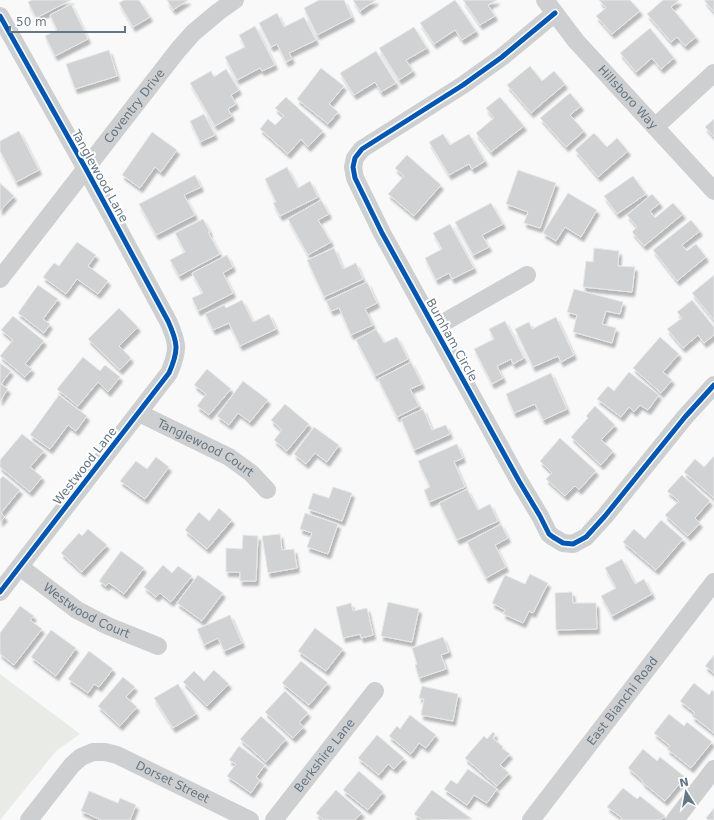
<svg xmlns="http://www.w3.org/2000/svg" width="714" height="820" font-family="'DejaVu Sans',sans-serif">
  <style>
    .green { fill: #e8ebe6 }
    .building { fill: #d0d2d3; stroke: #e8e8e8; filter: url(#shadow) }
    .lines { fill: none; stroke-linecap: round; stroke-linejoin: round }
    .minor { stroke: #cecfd0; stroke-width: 18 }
    .cycleway-casing { stroke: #fff; stroke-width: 8 }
    .cycleway { stroke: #0057b8; stroke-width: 5 }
    .labels { text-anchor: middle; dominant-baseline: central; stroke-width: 4; stroke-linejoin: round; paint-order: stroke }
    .street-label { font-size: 12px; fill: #657683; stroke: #fff }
  </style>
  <defs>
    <filter id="shadow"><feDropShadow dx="2.5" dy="4.5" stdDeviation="1" flood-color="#0004"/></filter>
  </defs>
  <rect width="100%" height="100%" fill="#f9f9f9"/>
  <path class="green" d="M0,674L80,734L56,751L0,820Z"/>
  <path class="building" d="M32,0H71L36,18L28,2Z
    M124,0H139L150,17L133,27L119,3Z
    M167,0H188L173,10Z
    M319,0H344L352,17L317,35L304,8Z
    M353,0H376L360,11Z
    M455,0L476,31L462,40L455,30L434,44L420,23Z
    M463,0H497L488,5L495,16L480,25Z
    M599,0H630L640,11L612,34L596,16L606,8Z
    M663,0H679L671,7L696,37L685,46L677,37L671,42L647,14Z
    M704,0H714V12Z
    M71,4L88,39L55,56L45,36L57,30L50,15Z
    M277,13L284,27L304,17L316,40L289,53L292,59L286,62L277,44L271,47L259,23Z
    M255,26L275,65L262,71L260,68L237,80L225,57L245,47L239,35Z
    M414,27L427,48L406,60L413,71L399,80L379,48Z
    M650,28L674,58L661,69L652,58L636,72L620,53Z
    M109,50L117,76L75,89L66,64Z
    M376,51L396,83L381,92L375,82L354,95L340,73Z
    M530,66L542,81L554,71L565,84L531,113L507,85Z
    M321,68L344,86L329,104L338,112L328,124L297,99Z
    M226,69L239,90L231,95L236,104L228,109L232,116L215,126L190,83L211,71L214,77Z
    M570,93L581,106L570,115L584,131L566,147L540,118Z
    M286,97L323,131L308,147L301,139L288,154L260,129L268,119L275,125L284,116L275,108Z
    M500,97L524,126L491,152L476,133L494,118L486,108Z
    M204,114L215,135L200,142L190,121Z
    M714,119V137L705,127Z
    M19,131L39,170L16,182L0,151V141Z
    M152,132L177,150L161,172L155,167L140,188L122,175Z
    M594,133L607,147L617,138L628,151L598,177L575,150Z
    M443,134L450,145L469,134L485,161L472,169L469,164L449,175L429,142Z
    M407,155L441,185L414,216L388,194L404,176L395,168Z
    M287,167L298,188L310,181L318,197L280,216L273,203L276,202L265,179Z
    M518,170L556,183L540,228L524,223L528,212L506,204Z
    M195,175L201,187L184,195L195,215L156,235L139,204Z
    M633,176L646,194L617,214L604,196Z
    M0,183L14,196L0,211Z
    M568,193L597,210L581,237L565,227L556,241L543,233Z
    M652,194L660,203L650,211L655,218L673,203L683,214L644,246L632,232L637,227L627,215Z
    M321,200L329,214L318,220L331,242L308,255L288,219Z
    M491,203L503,224L482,235L489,247L473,255L455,222Z
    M203,219L210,232H208L220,254L179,276L170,260L185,252L175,233Z
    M691,220L700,231L682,245L687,251L696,244L706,257L677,281L653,250Z
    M450,224L474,268L452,279L449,273L436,280L425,258L442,249L433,233Z
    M77,242L96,255L88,266L108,281L98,294L77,279L66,294L43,277L54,263L59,266Z
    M334,248L343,269L356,263L363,279L324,297L307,260Z
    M594,248L619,251L618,266L635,267L632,292L583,287L586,261L593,262Z
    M227,255L233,267L223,273L233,293L198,311L192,298L203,293L192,273Z
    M714,275V320L692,293Z
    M367,282L377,303L365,309L373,325L351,335L339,308L331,311L326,301Z
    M38,285L58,299L43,319L50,324L44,333L18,313Z
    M574,289L623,302L620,314L606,311L602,324L616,328L612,343L573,332L577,315L567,312Z
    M242,300L253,322L269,314L276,329L240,346L229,323L213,330L205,314L224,305L226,308Z
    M692,300L714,327V335L704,343L698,335L683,348L667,329L682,318L677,312Z
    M119,308L138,327L119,346L131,358L120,370L88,339Z
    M13,316L44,341L25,364L32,369L25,377L0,356L13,340L1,330Z
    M556,317L574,355L561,362L558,356L533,367L515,329L529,322L532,329Z
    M505,321L524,358L513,364L511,359L497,366L503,378L492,384L474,349L494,339L489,329Z
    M376,329L384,343L397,337L408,359L375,376L356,340Z
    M660,337L679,354L663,372L672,380L661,393L633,368Z
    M83,357L100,371L105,365L120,377L108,392L98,382L78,406L57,389Z
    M411,362L422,384L410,389L419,406L397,417L378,379Z
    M0,363L11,371L1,384L8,389L0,401Z
    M207,369L231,389L209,415L197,406L206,394L194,385Z
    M629,372L659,395L648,410L640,405L634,412L629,407L621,417L597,399L608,386L614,391Z
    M551,373L567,409L543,420L535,404L514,413L506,394Z
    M243,381L268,400L250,422L238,413L229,425L217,416Z
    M59,395L87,416L76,431L68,425L50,449L30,435Z
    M285,404L309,424L287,451L274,440L282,430L271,420Z
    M595,406L615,425L601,440L613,451L601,465L571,437L588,418L586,416Z
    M423,409L432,430L446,425L450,434L414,450L401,419Z
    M314,427L339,445L327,462L315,453L306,464L294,454Z
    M22,434L44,451L30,467L42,477L30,492L0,467V460Z
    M560,438L596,471L579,490L575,486L565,496L546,479L552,473L540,461Z
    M457,444L463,458L454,462L465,487L429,502L424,490L430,487L418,461Z
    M714,456V498L684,472L695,459L704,467Z
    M156,457L169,467L145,499L120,481L136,461L147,469Z
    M682,475L710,501L695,518L700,523L688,536L665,515L679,501L667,491Z
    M3,476L20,490L1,513L5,517L0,522V479Z
    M333,487L352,493L342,521L308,509L313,493L329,498Z
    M467,489L478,510L490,504L498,521L457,540L439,503Z
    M219,508L232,520L207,549L185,530L199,512L209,521Z
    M305,513L338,524L328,554L307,547L312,533L300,529Z
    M661,520L683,539L656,570L623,542L634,529L645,539Z
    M501,524L508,538L495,545L506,567L486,578L467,542Z
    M88,529L107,545L82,572L61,553L79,533L82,536Z
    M280,534L282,550L294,549L297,568L268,573L262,536Z
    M243,535L258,536L256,581H240V572H226V548L242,549Z
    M121,551L144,568L124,594L109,583L106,586L99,581Z
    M622,559L635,584L644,579L652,594L612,616L601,596L616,588L605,568Z
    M163,565L172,573L178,566L192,576L171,602L160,593L156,597L144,587Z
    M530,574L548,583L533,613L529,611L523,623L503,614L505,610L492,603L505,575L525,584Z
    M198,575L223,593L202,621L177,603Z
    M572,592L573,603H596L597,629L556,630L555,593Z
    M388,602L419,609L412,642L381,636Z
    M351,603L353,611L367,608L373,635L361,638L360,634L343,638L336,607Z
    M20,606L34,616L30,620L42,629L14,665L0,654V633Z
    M230,615L242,643L224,651L218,638L204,645L197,629Z
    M315,628L343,649L326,671L298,651Z
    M51,630L76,648L56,676L31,657Z
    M443,637L449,652L441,655L446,669L419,678L415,665L417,664L412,648Z
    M89,651L113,669L99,687L94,684L88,693L68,679Z
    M714,655V673L705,666Z
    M301,661L328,683L309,705L282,683Z
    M214,670L229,684L207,706L183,682L194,671L204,681Z
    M123,677L135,687L126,697L137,707L120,726L98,706Z
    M694,683L709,695L712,690L714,692V733L692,716L695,713L680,701Z
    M178,684L196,714L173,728L154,698Z
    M422,686L458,694L453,721L421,715L424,699L419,698Z
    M285,691L308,713L299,723L304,727L293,738L265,712Z
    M669,714L684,726L687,722L712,742L691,768L667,749L670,746L654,733Z
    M410,715L436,735L426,748L419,743L411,754L389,736L397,726L400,729Z
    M261,716L286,739L266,762L240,739Z
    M493,732L495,734L493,738L503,747L502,748L510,754L500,765L509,773L497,786L465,758L484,736L487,739Z
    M377,735L404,758L394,769L388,764L379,775L358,758Z
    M239,746L265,765L256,777L260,780L251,793L227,776L236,764L229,760Z
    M643,749L657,761L660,757L685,777L665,801L642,782L643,781L628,768Z
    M468,769L497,789L487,803L474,795L467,805L444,789L451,780L457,784Z
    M359,771L383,792L368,810L343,790Z
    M623,788L637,799L640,796L665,816L661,820H621L622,818L607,807Z
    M336,790L362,813L355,820H324L316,813Z
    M432,790L472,819L422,820L414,814Z
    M89,791L118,803L120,798L136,805L130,820H101L81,811Z
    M714,808V820H708L706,818Z"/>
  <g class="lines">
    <g class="minor">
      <path id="s1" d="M545,0L576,41L714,191"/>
      <path d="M555,13L502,57L463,85L362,149L355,158L353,167L355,178L382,233L519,481L540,516L549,534L553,537L563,543L573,544L586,537L605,516L685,417L714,385"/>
      <path d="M0,16L86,169L168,321C178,343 179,350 169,373L0,592"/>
      <path d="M655,127L714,73"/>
      <path id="s2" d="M0,279L178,50L193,33L218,12L235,0"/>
      <path d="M434,328L527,275"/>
      <path id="s3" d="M139,413L229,457L251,473L267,490"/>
      <path id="s4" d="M20,567L77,610L108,626L158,646"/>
      <path id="s5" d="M29,820L72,765L81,757L93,752H105L117,755L250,820"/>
      <path id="s6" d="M274,820L375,691"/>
      <path id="s7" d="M531,820L714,582"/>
      <path d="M675,820L714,769"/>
    </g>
    <g class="cycleway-casing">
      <path id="cycleway" d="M555,13L502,57L463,85L362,149L355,158L353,167L355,178L382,233L519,481L540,516L549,534L553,537L563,543L573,544L586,537L605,516L685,417L714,385
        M0,16L86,169L168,321C178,343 179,350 169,373L0,592"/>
    </g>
    <use href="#cycleway" class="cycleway"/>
  </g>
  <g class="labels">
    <g class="street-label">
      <text stroke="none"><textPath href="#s1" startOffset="128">Hillsboro Way</textPath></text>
      <text stroke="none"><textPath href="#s2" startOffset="219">Coventry Drive</textPath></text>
      <text transform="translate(100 176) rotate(61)">Tanglewood Lane</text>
      <text transform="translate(452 340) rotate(61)">Burnham Circle</text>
      <text stroke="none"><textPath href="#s3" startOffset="75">Tanglewood Court</textPath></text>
      <text transform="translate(85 466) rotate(-52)">Westwood Lane</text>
      <text stroke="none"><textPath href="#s4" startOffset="80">Westwood Court</textPath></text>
      <text stroke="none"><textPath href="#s7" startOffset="150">East Bianchi Road</textPath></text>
      <text stroke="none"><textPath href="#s6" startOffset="82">Berkshire Lane</textPath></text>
      <text stroke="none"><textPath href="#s5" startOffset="181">Dorset Street</textPath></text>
    </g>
  </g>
  <g transform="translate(686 792) rotate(349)" stroke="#ffffff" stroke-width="3" paint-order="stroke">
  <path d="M0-3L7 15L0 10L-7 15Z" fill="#657683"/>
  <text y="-6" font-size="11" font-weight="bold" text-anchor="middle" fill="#657683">N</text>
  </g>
  <path d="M10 26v6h115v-6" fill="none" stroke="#657683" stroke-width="2"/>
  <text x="16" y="26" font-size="12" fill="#657683" stroke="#ffffff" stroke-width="3" paint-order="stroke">50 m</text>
</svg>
